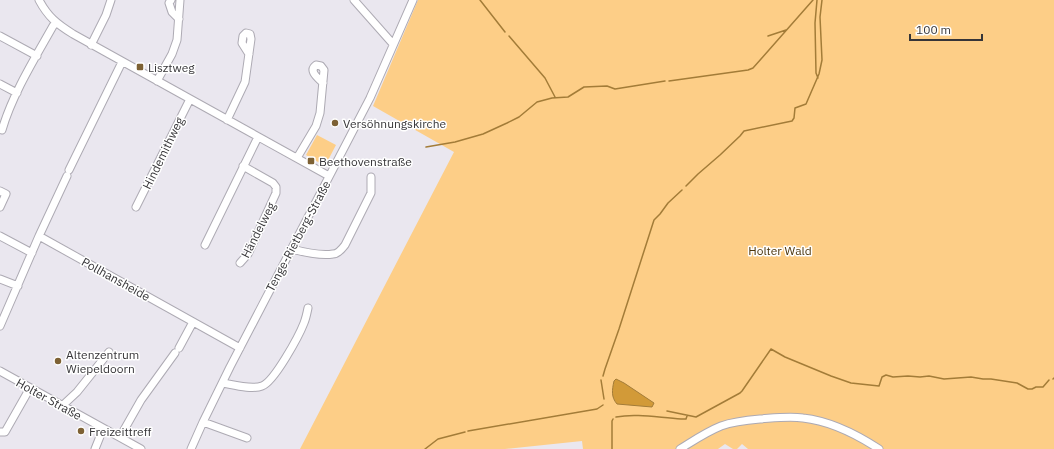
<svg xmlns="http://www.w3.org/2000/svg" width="1054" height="449" font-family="'IBM Plex Sans',sans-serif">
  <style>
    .green { fill: #fdce87 }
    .water { fill: #d29a38; stroke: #a37c38 }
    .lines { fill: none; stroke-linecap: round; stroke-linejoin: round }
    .stream { stroke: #a37c38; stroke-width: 1.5 }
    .minor-casing { stroke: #adaab3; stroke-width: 9 }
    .minor { stroke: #fff; stroke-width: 7 }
    .poi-dot { fill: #7d6134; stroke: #fff; stroke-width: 1.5 }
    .labels { text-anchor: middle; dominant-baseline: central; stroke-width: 3; stroke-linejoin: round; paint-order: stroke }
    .poi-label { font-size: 12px; fill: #363538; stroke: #fff; text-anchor: start }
    .street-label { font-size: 12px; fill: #363538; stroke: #fff }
    .park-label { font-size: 12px; fill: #4b340b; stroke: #fff }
  </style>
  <rect width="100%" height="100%" fill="#eae7ef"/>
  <path class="green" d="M418,0H1054V449H748L742,444L737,449H733L725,444L718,449H583L582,441L505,449H300L454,152L373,106Z
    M317,135L336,145L325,166L306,155Z"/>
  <path class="water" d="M616,379L624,383L654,403L652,407L617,404C611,397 612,390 614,381Z"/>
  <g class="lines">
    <path class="stream" d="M480,0L505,32
      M817,0L815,23L816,73L818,78
      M509,36L545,78L555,97
      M768,36L786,30
      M669,81L748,70L753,68L813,0
      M426,147L455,142L483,134L507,123L519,117L537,102L552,98L568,97L584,87L607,86L615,89L665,81
      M686,186L698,174L720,155L740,136L744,131L792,121L794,118L795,108L806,104L819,74L822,60L820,17L822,0
      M603,376L605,369L619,329L654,220L660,214L668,203L682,190
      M1053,379L1054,378
      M601,380L604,399
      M667,411L696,417L740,393L742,391L771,349L785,357L831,376L851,383L879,386L882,377L886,375L893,377L908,376L920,377L929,376L944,379L971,377L983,379H991L1017,383L1028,389H1032L1036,387H1043L1049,380
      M616,417C637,413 660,418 681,419H686L687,416
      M468,431L597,409L603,405
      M425,449L438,439L465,432
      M612,449V421L613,419"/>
    <g class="minor-casing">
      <path id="minor" d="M39,0C48,17 57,24 73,34L329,176
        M171,0L169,3L172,12L179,19
        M354,0L393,44
        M0,36L37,56
        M91,45L106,15L111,0
        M157,81L172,54L177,40L180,0
        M0,84L17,93
        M227,120L245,82L251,39L250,34L246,33L243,36L242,43L249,54
        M2,130C12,95 35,58 53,26L56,23
        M297,158L316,126L320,113L324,70L321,66L316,65C308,71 318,78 323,83
        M69,170L122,62
        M0,191L6,194L0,207
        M136,207L190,99
        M0,236L32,253
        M39,236L67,176
        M205,245L258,137
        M292,249C303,252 321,256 333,254C338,254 342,249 345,245L371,193V177
        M240,263L248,254L276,193V187L273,183L243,166
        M0,279L18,286
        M0,326L39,236L240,348
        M179,348L193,322
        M0,371L141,449
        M223,383C234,385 252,390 262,386C274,382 299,336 304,323C306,318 307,313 308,308
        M62,406L77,392L109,352
        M203,422L247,438
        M0,432H5L30,388
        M120,437L141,400L175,353
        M95,449L103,429
        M191,449L203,422L230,367L370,98L413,0
        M680,449C693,441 706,432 721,426C732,422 748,420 760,419C774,418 789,416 803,418C831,421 856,434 879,449"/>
    </g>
    <use href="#minor" class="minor"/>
  </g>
  <g class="poi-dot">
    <rect x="136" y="63" width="8" height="8" rx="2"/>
    <circle cx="335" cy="123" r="4"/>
    <rect x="307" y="157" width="8" height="8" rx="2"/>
    <circle cx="58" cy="361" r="4"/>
    <circle cx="81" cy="431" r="4"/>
  </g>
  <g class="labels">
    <g class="poi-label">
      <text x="148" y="67">Lisztweg</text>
      <text x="343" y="123">Versöhnungskirche</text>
      <text x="319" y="161">Beethovenstraße</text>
      <text x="66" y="354">Altenzentrum<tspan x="66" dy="14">Wiepeldoorn</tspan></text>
      <text x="89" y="431">Freizeittreff</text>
    </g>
    <g class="street-label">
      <text transform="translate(163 153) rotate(-64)">Hindemithweg</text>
      <text transform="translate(258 230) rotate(-63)">Händelweg</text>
      <text transform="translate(298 236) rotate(-62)">Tenge-Rietberg-Straße</text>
      <text transform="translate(116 279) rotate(29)">Pollhansheide</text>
      <text transform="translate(49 399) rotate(29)">Holter Straße</text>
    </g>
    <g class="park-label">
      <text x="780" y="250">Holter Wald</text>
    </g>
  </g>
  <path d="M910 34v6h72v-6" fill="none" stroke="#363538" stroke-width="2"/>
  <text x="916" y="34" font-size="12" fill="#363538" stroke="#ffffff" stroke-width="3" paint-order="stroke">100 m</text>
</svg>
